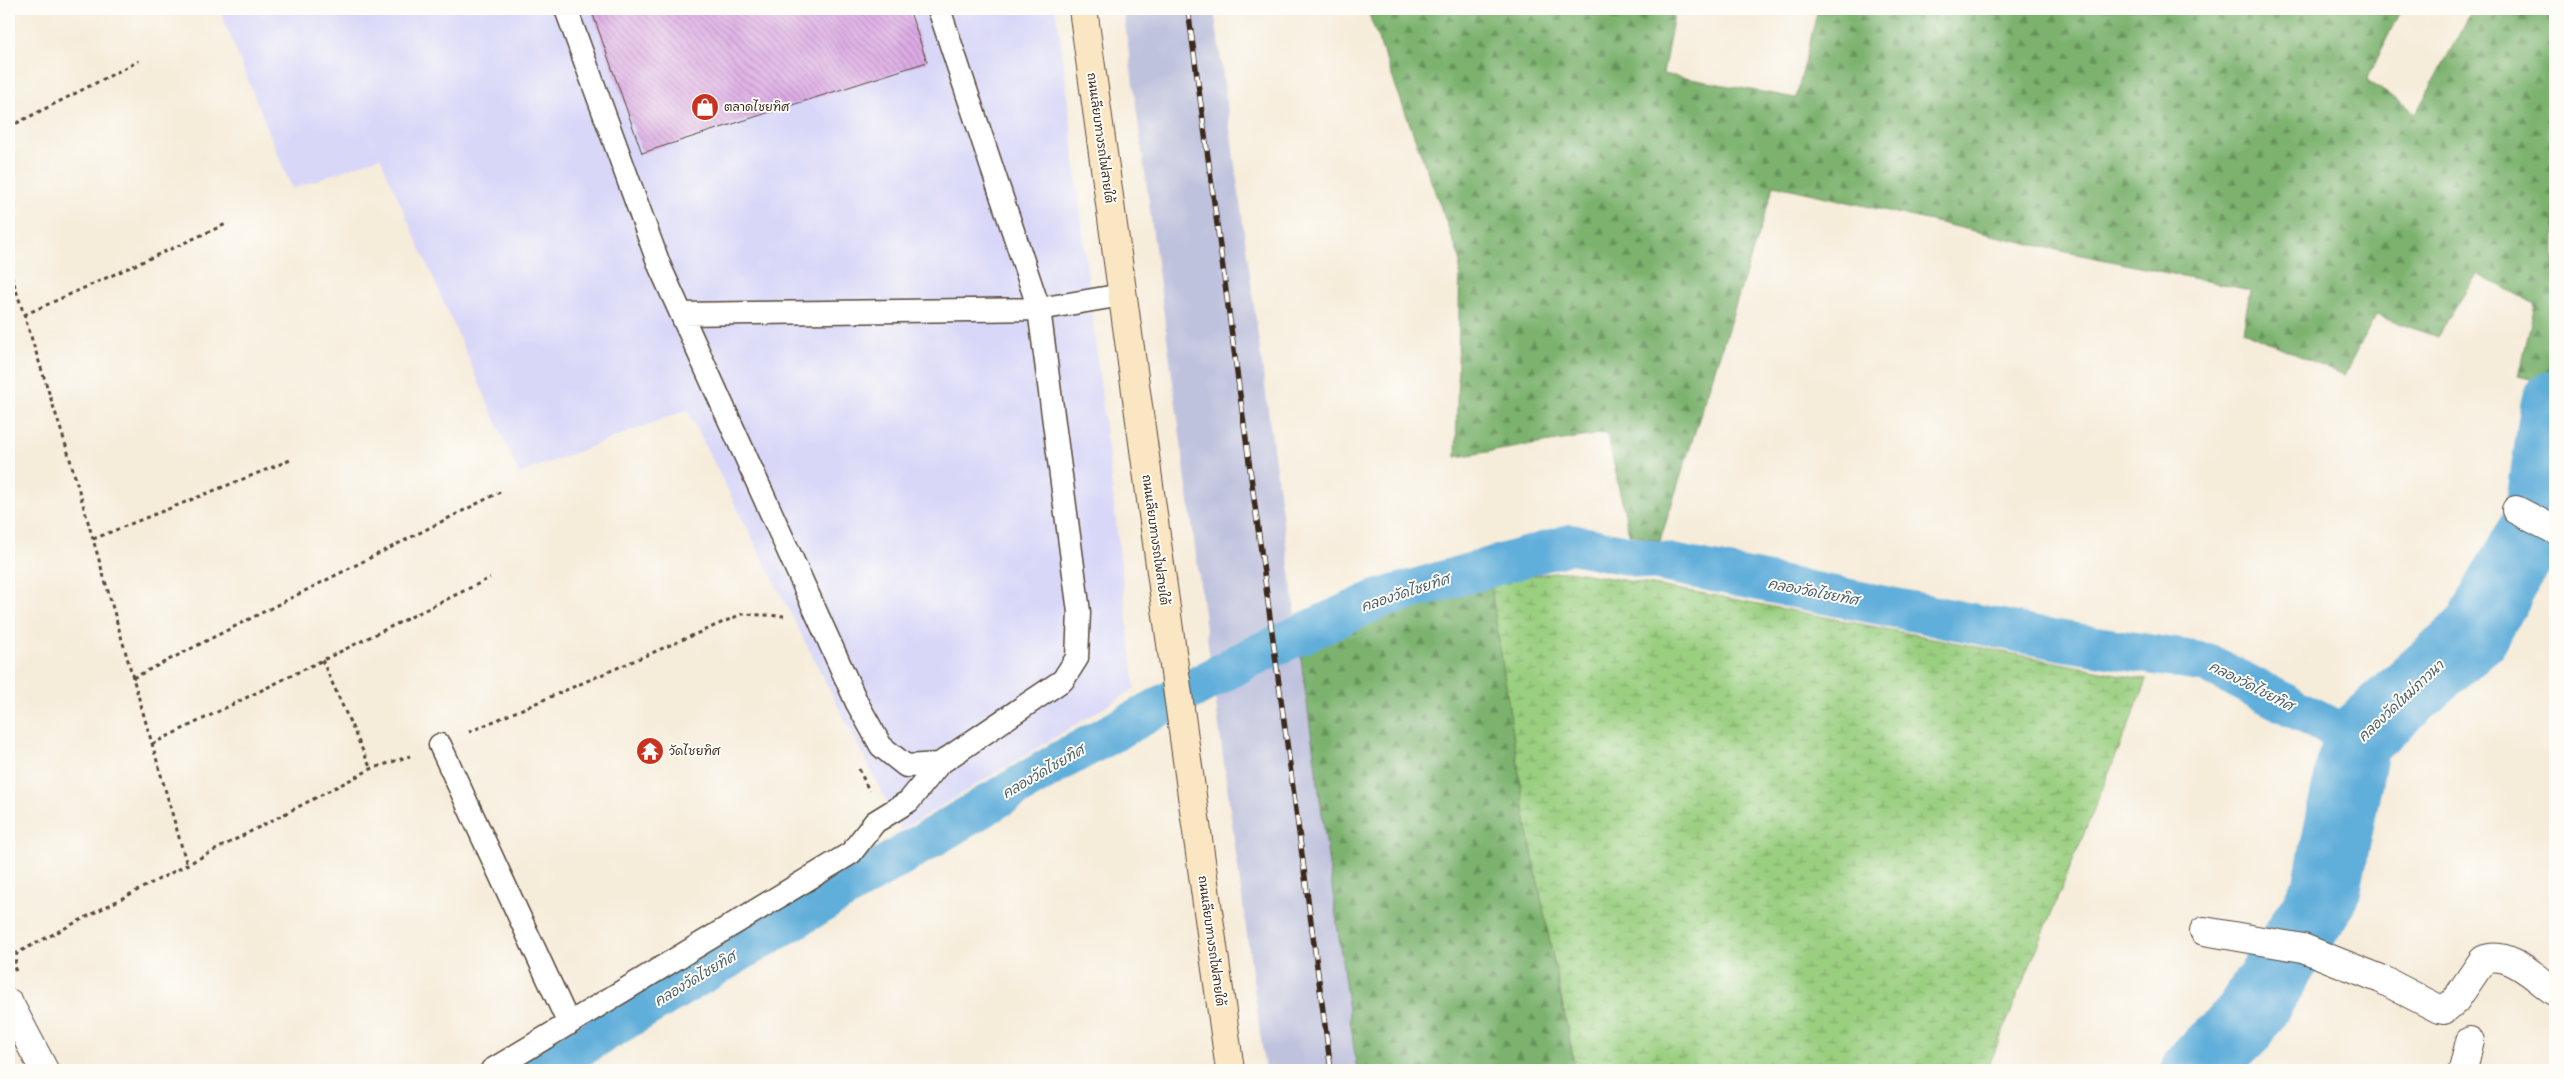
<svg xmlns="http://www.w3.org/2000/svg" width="2564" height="1079" font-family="Pangolin,'Playpen Sans Thai',sans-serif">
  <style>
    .built { fill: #d8d7f8 }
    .railway { fill: #bfc2dd }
    .forest { fill: url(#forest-firs); stroke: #5b6e46 }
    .wetland { fill: url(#wetland-marsh); stroke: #6a7c4f }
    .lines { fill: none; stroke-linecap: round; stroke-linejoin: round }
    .canal { stroke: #60aeda; stroke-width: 40 }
    .river { stroke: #60aeda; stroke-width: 69 }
    .building { fill: url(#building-back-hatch) }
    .lane-casing { stroke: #57473a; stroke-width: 25 }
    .street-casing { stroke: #57473a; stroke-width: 30 }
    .secondary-casing { stroke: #57473a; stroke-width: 30 }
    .path { stroke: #57473a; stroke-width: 3; stroke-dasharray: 4 4; stroke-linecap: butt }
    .lane { stroke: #fff; stroke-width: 22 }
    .street { stroke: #fff; stroke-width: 28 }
    .secondary { stroke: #fbe6c4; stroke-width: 28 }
    .rail-casing { stroke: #3b2a1e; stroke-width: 5.5 }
    .rail { stroke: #fdfcf7; stroke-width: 4; stroke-dasharray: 11; stroke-linecap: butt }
    .labels { text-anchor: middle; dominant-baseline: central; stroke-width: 4; stroke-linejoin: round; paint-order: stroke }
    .poi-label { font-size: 12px; fill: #3b2a1e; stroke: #fdfcf7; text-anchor: start }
    .street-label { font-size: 12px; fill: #3b2a1e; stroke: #fdfcf7 }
    .water-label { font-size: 14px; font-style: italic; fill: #4a5f69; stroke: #fdfcf7 }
  </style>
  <defs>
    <pattern id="forest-firs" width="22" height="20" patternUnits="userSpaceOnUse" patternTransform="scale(1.25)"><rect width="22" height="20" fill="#7bb26e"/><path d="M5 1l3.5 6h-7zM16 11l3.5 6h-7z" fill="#66915a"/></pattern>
    <pattern id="wetland-marsh" width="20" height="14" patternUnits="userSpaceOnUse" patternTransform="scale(1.25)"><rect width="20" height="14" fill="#9acf80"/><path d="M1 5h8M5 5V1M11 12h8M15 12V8" fill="none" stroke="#7fa868"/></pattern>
    <pattern id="building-back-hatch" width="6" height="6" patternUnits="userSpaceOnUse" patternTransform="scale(1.25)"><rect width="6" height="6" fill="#ddace5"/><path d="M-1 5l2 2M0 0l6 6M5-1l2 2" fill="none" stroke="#b48cb9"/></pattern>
  </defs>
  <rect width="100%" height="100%" fill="#fdfcf7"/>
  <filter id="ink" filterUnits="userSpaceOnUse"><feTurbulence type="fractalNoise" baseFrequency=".02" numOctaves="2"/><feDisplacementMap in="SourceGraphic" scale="10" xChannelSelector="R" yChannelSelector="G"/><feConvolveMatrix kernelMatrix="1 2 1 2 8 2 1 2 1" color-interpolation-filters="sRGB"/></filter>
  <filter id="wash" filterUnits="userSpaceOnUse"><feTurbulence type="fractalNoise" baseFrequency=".0096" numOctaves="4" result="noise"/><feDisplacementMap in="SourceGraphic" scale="20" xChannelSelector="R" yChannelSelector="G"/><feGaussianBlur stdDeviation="1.12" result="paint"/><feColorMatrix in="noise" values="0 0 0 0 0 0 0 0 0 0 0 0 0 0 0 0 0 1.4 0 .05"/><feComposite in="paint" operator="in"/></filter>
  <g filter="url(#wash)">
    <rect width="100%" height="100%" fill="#f6ecda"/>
    <path class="built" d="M219,9H1055L1062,48L1135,689L901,830L687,410L519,474L380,157L292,189Z"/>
    <path class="railway" d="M1123,9H1214L1357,1070H1265Z"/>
    <path class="forest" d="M1367,9L1459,11V9H1675L1663,74L1796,98L1818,9H2401L2367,80L2416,113L2473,9H2555V385L2519,376L2535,304L2477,274L2437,337L2376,315L2344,375L2243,331L2250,290L2057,250L1774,185L1660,541L1629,534L1607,433L1456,457L1460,259Z
      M1490,581L1528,832L1575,1070H1357L1299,644Z"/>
    <path class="wetland" d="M1569,571L1717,596L2147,680L1987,1070H1603L1574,1061L1528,832L1490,581Z"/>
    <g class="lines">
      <path class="canal" d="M541,1070L1064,759L1249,658L1376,600L1571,544L2063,641L2207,663L2356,740"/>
      <path class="river" d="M2195,1070L2244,1023L2326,892L2356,740L2475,633L2538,521L2555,405"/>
    </g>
    <g id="blocks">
      <path class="building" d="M591,9H909L927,62L642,153Z"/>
    </g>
  </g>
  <g filter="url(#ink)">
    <use href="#blocks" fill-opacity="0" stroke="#57473a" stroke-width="1"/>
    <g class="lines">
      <g class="lane-casing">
        <path id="lane" d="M566,9L660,267L857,703L881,746L906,766L939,764L1063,680L1077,658L1079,612L1039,309L939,9
          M682,314L1039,309L1122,295
          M440,745L569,1024
          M492,1070L851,853L875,822L909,801L939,764"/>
      </g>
      <g class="street-casing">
        <path id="street" d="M2516,510L2555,530
          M2204,931L2303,948L2381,979L2439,1009L2444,1010L2455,1001L2483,960C2508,949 2536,978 2555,992
          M9,1003L44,1070
          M2463,1070L2470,1041"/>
      </g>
      <g class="secondary-casing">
        <path id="secondary" d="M1083,9L1230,1070"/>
      </g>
      <path class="path" d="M9,127L139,61
        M9,268L67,449L187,865
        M24,315L226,224
        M93,539L293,459
        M322,660L371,769
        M133,678L504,490
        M469,732L742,614L784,616
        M152,744L490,578
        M859,769L869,791
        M16,971L14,967L17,953L371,769L410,756"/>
      <use href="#lane" class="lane"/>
      <use href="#street" class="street"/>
      <use href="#secondary" class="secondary"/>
      <g class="rail-casing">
        <path id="rail" d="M1188,9L1331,1070"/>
      </g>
      <use href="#rail" class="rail"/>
    </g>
  </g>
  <defs>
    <g id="shop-disc" transform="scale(1.4375)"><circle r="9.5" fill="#c8321e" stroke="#fdfcf7"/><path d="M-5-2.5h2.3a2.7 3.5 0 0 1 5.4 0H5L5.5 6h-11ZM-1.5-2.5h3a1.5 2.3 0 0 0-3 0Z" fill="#fff"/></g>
    <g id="temple-disc" transform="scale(1.4375)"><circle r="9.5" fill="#c8321e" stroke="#fdfcf7"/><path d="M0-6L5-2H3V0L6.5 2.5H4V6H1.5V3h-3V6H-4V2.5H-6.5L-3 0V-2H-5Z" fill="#fff"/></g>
  </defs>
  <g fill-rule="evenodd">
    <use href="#shop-disc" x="705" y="107"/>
    <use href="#temple-disc" x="650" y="751"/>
  </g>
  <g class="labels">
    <g class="poi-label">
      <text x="724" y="107">ตลาดไชยทิศ</text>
      <text x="669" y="751">วัดไชยทิศ</text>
    </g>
    <g class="street-label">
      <text transform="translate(1100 138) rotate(82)">ถนนเลียบทางรถไฟสายใต้</text>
      <text transform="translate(1155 540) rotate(82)">ถนนเลียบทางรถไฟสายใต้</text>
      <text transform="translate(1211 941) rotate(82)">ถนนเลียบทางรถไฟสายใต้</text>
    </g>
    <g class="water-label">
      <text transform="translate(1813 592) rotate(11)">คลองวัดไชยทิศ</text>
      <text transform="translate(1405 593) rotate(-18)">คลองวัดไชยทิศ</text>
      <text transform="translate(2251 686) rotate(27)">คลองวัดไชยทิศ</text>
      <text transform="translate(2401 701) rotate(-43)">คลองวัดใหม่ภาวนา</text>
      <text transform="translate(1043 772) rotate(-30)">คลองวัดไชยทิศ</text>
      <text transform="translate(695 979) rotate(-31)">คลองวัดไชยทิศ</text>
    </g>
  </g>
  <rect width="2564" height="1079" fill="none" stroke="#fdfcf7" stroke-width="30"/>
</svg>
